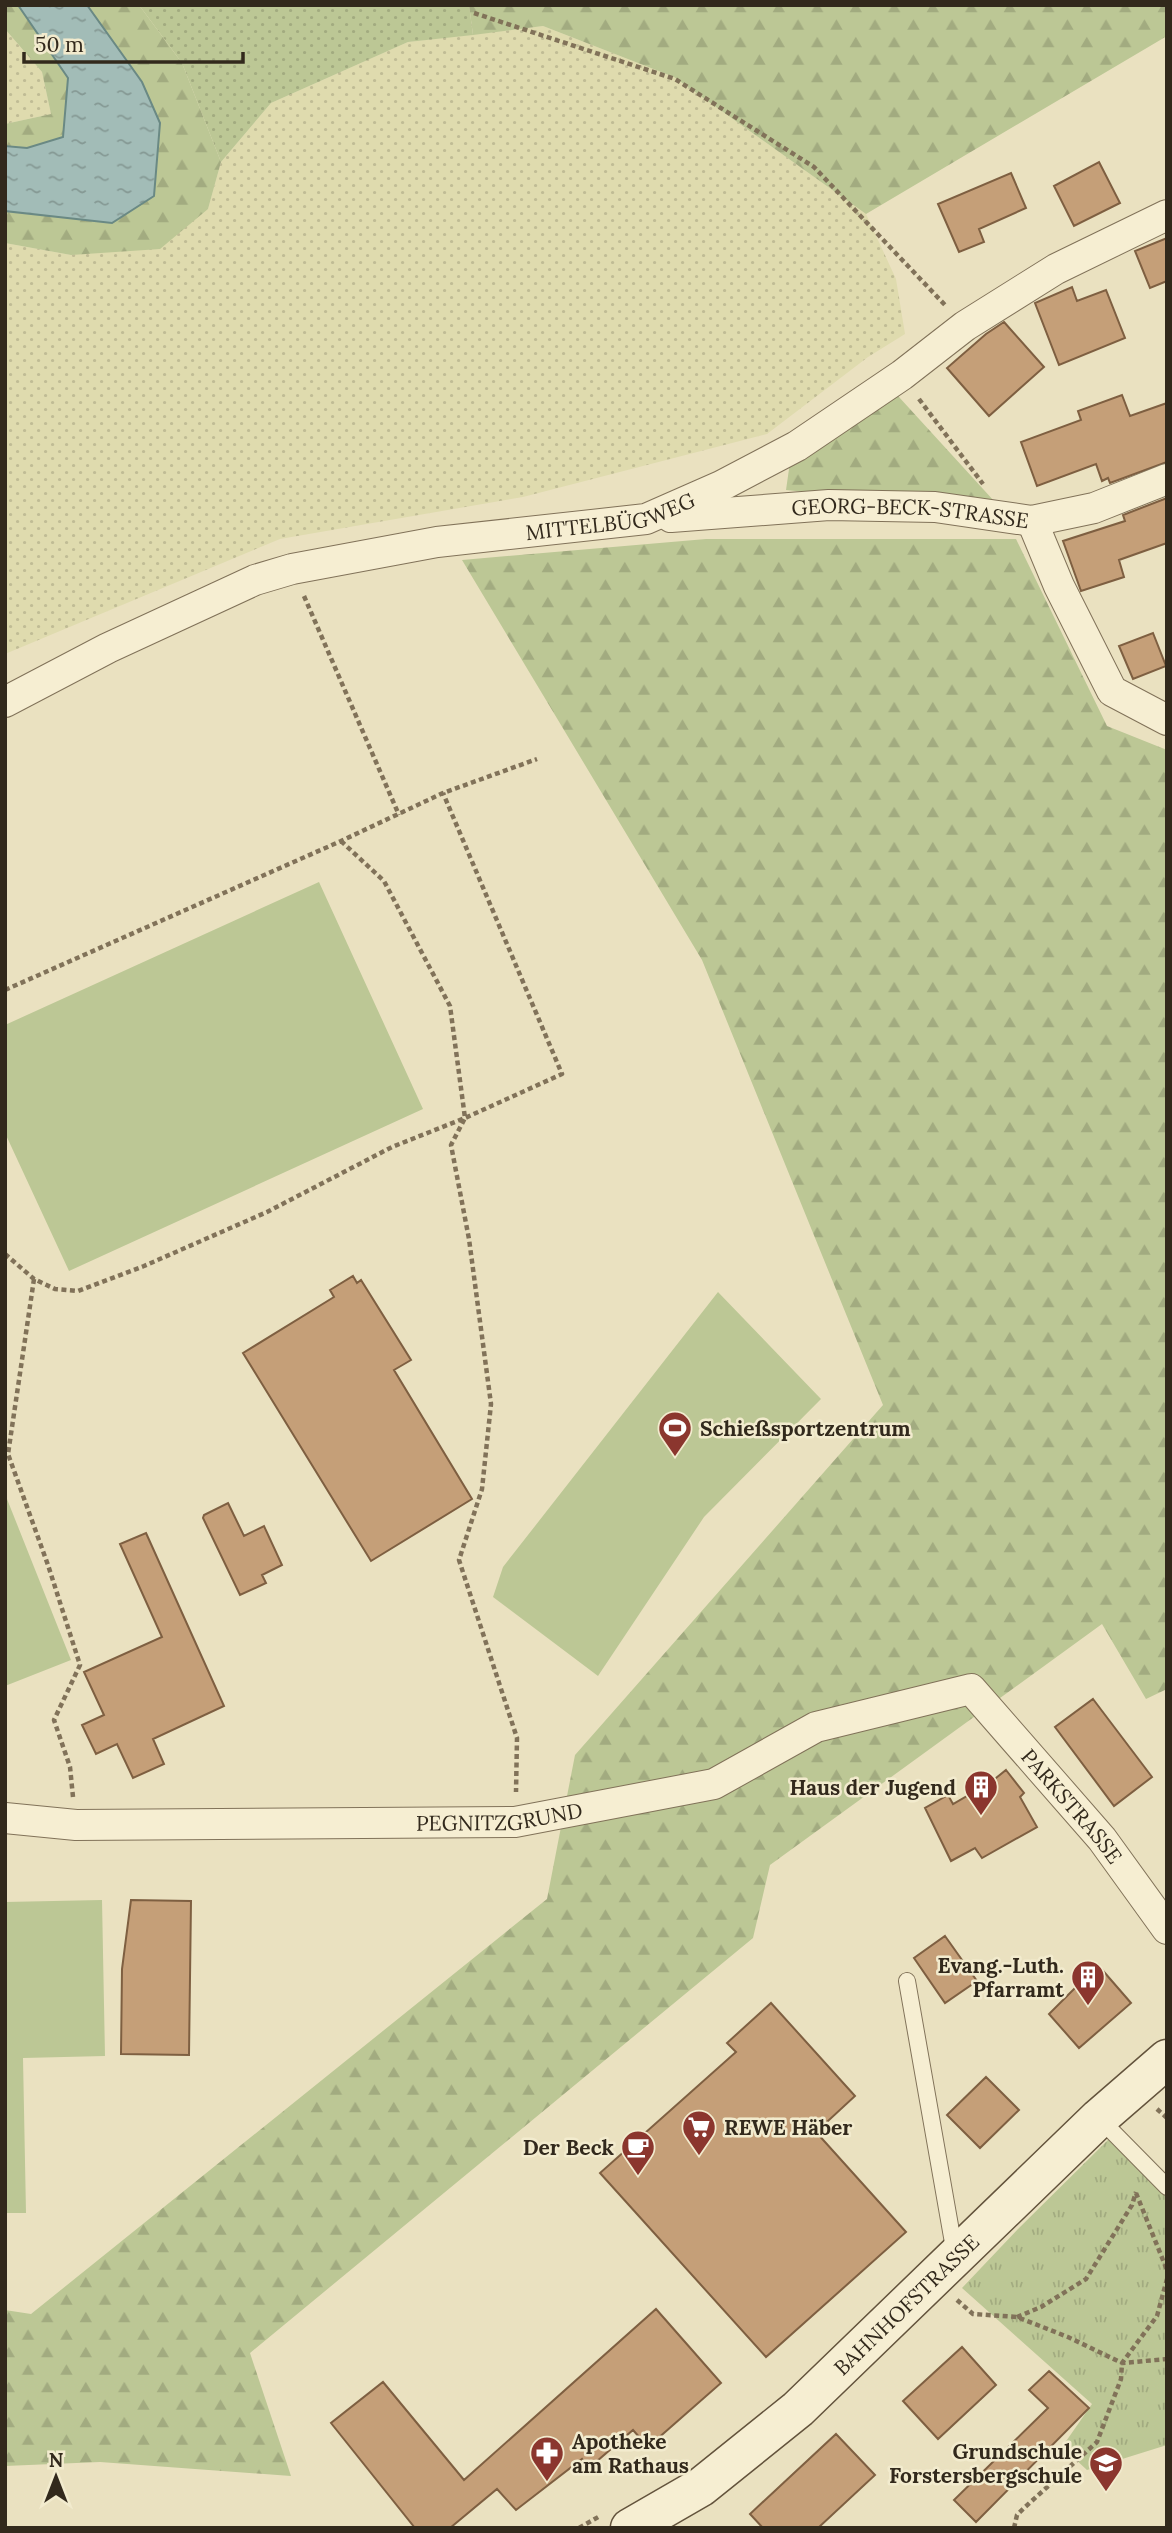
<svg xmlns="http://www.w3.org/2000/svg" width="1172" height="2533" font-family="Lora,serif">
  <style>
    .farmland { fill: url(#farmland-dots) }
    .grass { fill: url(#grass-dots) }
    .forest { fill: url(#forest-firs) }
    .park { fill: url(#park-tufts) }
    .pitch { fill: #bcc795 }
    .water { fill: url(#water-ripples); stroke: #6a8984; stroke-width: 2 }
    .building { fill: #c59f78; stroke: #7e5f41; stroke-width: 2 }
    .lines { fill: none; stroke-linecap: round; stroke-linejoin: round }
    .lane-casing { stroke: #817259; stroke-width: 18 }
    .street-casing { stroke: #817259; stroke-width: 32 }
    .secondary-casing { stroke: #63533c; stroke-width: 41 }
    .path { stroke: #817259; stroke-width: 4.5; stroke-dasharray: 5 3.5; stroke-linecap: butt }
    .lane { stroke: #f6eed2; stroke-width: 16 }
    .street { stroke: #f6eed2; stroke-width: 30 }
    .secondary { stroke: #f6eed2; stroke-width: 38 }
    .labels { text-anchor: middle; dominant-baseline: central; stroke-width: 5; stroke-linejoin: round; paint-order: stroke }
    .street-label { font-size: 21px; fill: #32291c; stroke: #f2ebce }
    .poi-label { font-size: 21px; font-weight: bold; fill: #32291c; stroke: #f2ebce; text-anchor: end }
  </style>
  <defs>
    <pattern id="farmland-dots" width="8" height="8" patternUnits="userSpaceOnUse" patternTransform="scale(1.75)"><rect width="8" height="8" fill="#dfdbae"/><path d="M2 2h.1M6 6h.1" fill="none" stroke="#c0bc95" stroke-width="1.8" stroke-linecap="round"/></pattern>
    <pattern id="grass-dots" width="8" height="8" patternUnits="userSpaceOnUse" patternTransform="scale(1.75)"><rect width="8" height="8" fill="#bcc795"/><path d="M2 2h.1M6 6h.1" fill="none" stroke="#a2ab80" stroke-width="1.8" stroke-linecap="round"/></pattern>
    <pattern id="forest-firs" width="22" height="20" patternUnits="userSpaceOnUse" patternTransform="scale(1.75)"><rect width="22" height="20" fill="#bcc795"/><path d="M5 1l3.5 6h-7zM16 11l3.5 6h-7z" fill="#a2ab80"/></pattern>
    <pattern id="park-tufts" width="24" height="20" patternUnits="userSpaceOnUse" patternTransform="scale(1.75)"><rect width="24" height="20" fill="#bcc795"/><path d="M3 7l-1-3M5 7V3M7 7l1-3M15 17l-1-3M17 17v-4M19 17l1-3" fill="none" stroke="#a2ab80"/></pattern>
    <pattern id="water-ripples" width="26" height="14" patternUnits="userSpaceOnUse" patternTransform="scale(1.75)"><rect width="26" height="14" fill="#a2bcb7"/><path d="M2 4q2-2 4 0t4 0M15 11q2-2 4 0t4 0" fill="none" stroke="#859994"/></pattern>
  </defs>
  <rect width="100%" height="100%" fill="#eae1c0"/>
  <path class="farmland" d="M543,26L674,77L866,214L896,279L905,334L868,357L767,434L523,497L280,539L5,654V243L71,255L208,209L221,162L271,103L408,42Z
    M5,29L42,72L51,114L5,124Z"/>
  <path class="grass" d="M139,5H469L473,35L408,42L271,103L221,162L182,63Z"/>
  <path class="forest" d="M5,5H18L68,78L64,137L26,148L5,146V124L51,114L42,72L5,29Z
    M87,5H139L182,63L221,162L208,209L160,249L71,255L5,243V211L112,223L142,82Z
    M469,5H1167V36L866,214L674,77L543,26L473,35Z
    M888,385L1005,513L786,490L792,448Z
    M706,539H1016L1107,726L1167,750V1689L1146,1699L1102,1624L770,1865L753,1938L250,2353L291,2476L100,2462L5,2466V2310L31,2314L547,1899L575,1755L883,1405L702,960L462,560Z"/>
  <path class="park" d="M1111,2137L1167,2197V2445L1087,2470L1062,2447L1092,2404L962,2288L1018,2229Z"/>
  <path class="pitch" d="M319,882L423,1109L69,1271L5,1133V1025Z
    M718,1292L821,1399L704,1517L598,1676L493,1597L503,1567Z
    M5,1494L71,1660L5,1686Z
    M102,1900L105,2056L23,2058L26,2213H5V1902Z"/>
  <path class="water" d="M18,5H87L142,82L160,123L154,196L112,223L5,211V146L27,148L63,137L68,78Z"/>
  <path class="building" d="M1099,162L1120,203L1074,226L1054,186Z
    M1011,173L1026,208L979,229L984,242L959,252L938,204Z
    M1167,238V281L1150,288L1135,251Z
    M1072,287L1077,301L1106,290L1125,338L1059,365L1035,303Z
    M1004,322L1044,367L989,416L947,368L986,334Z
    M1122,395L1130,416L1167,403V462L1110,483L1108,478L1102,481L1096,464L1037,486L1021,442L1081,420L1078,411Z
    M1167,498V543L1119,560L1124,577L1081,591L1063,541L1125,521L1123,515Z
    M1153,633L1166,666L1133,679L1119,646Z
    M353,1276L357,1283L361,1280L411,1360L394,1370L472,1499L371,1561L243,1353L334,1297L330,1290Z
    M228,1503L244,1536L264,1526L282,1565L262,1575L266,1583L240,1595L203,1518L204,1515Z
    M146,1533L224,1706L153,1739L164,1764L133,1778L117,1744L96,1754L82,1725L104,1715L84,1672L162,1637L120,1544Z
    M1093,1699L1152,1777L1114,1806L1055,1727Z
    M1006,1770L1024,1793L1020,1797L1037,1827L982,1858L975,1848L951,1861L925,1808L948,1795L953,1804L991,1782Z
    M131,1900L191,1901L189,2055L121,2054L122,1969Z
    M945,1936L977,1981L945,2003L914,1958Z
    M1098,1965L1131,2003L1079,2048L1049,2014Z
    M771,2003L855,2096L816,2132L906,2232L766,2357L600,2173L736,2052L727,2043Z
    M986,2077L1019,2110L980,2148L947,2115Z
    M656,2309L721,2383L648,2447L633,2430L589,2468L582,2459L516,2510L497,2489L450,2528H415L331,2423L383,2382L464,2480Z
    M962,2347L996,2385L938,2439L903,2401Z
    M1049,2371L1089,2408L976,2522L954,2500L1048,2408L1029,2390Z
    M836,2434L875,2475L818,2528H763L750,2514Z"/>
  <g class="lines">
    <g class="lane-casing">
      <path id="lane" d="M907,1981L955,2254
        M1099,2118L1167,2187"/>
    </g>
    <g class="street-casing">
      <g id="street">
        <path id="s1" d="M671,517L829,505L935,507L1032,521L1094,508L1167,479"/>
        <path d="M1032,521L1059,586L1112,691L1167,720"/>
        <path id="s2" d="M5,702L108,648L255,580L292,569L437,542L646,519L721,486L797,446L902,375L965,326L1056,269L1167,215"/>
        <path id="s3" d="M5,1818L76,1825L515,1822L714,1784L816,1727L971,1689L1102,1839L1167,1929"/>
      </g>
    </g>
    <g class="secondary-casing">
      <g id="secondary">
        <path id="s4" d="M630,2528L701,2487L798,2409L1099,2118L1167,2059"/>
      </g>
    </g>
    <path class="path" d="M474,13L675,79L814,167L945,305
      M919,399L983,484
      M304,596L399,815
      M341,841L384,881L450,1006L465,1118L451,1145L469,1239L491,1404L482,1489L459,1560L517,1738L516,1792
      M5,990L341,841L443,793L537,759
      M5,1254L34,1279L55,1289L78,1291L144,1266L267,1212L392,1147L465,1118L562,1074L443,793
      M34,1279L8,1454L48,1565L80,1665L54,1720L70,1767L73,1797
      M1157,2109L1167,2118
      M1136,2193L1167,2270
      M957,2300L973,2314L1017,2317L1068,2337L1122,2363L1167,2359
      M1017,2317L1041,2307L1086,2279L1132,2205L1136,2192
      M579,2528L600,2516
      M1014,2528L1017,2515L1024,2508L1097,2442L1121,2379L1122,2363L1157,2316L1167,2279"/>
    <use href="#lane" class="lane"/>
    <use href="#street" class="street"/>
    <use href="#secondary" class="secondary"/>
  </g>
  <defs>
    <g id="stadium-pin" transform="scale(1.75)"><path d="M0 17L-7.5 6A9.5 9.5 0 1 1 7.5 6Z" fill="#8b362e" stroke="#f2ebce"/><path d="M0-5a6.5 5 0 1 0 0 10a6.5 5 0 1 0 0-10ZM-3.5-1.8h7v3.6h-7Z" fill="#fff"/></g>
    <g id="building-pin" transform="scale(1.75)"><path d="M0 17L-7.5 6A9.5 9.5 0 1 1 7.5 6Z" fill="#8b362e" stroke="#f2ebce"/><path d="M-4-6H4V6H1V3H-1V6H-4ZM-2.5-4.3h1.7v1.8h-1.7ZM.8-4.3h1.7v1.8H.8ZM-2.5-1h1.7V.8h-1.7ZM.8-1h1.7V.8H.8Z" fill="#fff"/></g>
    <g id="supermarket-pin" transform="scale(1.75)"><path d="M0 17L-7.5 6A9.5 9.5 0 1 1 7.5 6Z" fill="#8b362e" stroke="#f2ebce"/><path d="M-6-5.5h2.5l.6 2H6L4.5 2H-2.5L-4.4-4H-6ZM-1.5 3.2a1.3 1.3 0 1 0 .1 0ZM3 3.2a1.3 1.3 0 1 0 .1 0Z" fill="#fff"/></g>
    <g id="cafe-pin" transform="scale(1.75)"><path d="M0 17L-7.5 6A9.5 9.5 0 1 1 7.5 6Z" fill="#8b362e" stroke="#f2ebce"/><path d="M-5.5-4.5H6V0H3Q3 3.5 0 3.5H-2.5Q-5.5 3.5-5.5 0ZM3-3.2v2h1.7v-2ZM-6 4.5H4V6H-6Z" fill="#fff"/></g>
    <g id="pharmacy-pin" transform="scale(1.75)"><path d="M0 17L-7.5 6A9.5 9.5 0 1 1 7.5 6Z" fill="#8b362e" stroke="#f2ebce"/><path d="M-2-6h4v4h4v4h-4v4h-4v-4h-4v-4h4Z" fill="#fff"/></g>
    <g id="school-pin" transform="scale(1.75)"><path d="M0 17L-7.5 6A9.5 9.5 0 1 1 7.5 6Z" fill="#8b362e" stroke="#f2ebce"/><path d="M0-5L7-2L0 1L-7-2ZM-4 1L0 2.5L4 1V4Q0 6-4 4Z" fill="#fff"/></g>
  </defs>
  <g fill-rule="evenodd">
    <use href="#stadium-pin" x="675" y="1428"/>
    <use href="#building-pin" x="981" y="1787"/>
    <use href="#building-pin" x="1088" y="1977"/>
    <use href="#supermarket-pin" x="699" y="2127"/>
    <use href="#cafe-pin" x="638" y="2147"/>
    <use href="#pharmacy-pin" x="547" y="2453"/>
    <use href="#school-pin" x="1106" y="2463"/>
  </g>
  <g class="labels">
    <g class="street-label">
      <text stroke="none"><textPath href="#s2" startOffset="640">MITTELBÜGWEG</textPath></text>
      <text stroke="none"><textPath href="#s1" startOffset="240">GEORG-BECK-STRASSE</textPath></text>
      <text stroke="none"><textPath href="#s3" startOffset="1144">PARKSTRASSE</textPath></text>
      <text stroke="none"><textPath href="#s3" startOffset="495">PEGNITZGRUND</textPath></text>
      <text stroke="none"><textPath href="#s4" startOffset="357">BAHNHOFSTRASSE</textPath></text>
    </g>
    <g class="poi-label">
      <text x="700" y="1428" text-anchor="start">Schießsportzentrum</text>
      <text x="956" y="1787">Haus der Jugend</text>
      <text x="1064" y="1965">Evang.-Luth.<tspan x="1064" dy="24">Pfarramt</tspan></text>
      <text x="724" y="2127" text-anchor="start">REWE Häber</text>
      <text x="614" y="2147">Der Beck</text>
      <text x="572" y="2441" text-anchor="start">Apotheke<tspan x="572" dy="24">am Rathaus</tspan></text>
      <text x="1082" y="2451">Grundschule<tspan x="1082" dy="24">Forstersbergschule</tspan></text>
    </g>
  </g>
  <rect width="1172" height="2533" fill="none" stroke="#32291c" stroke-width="14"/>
  <g transform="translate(56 2477)" stroke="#f2ebce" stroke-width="5" paint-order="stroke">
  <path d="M0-5L12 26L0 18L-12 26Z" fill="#32291c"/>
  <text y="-10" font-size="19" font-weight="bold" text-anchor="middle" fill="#32291c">N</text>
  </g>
  <path d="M24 52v10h219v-10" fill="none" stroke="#32291c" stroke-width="3.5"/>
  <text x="35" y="52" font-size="21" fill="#32291c" stroke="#f2ebce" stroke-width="5" paint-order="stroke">50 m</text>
</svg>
